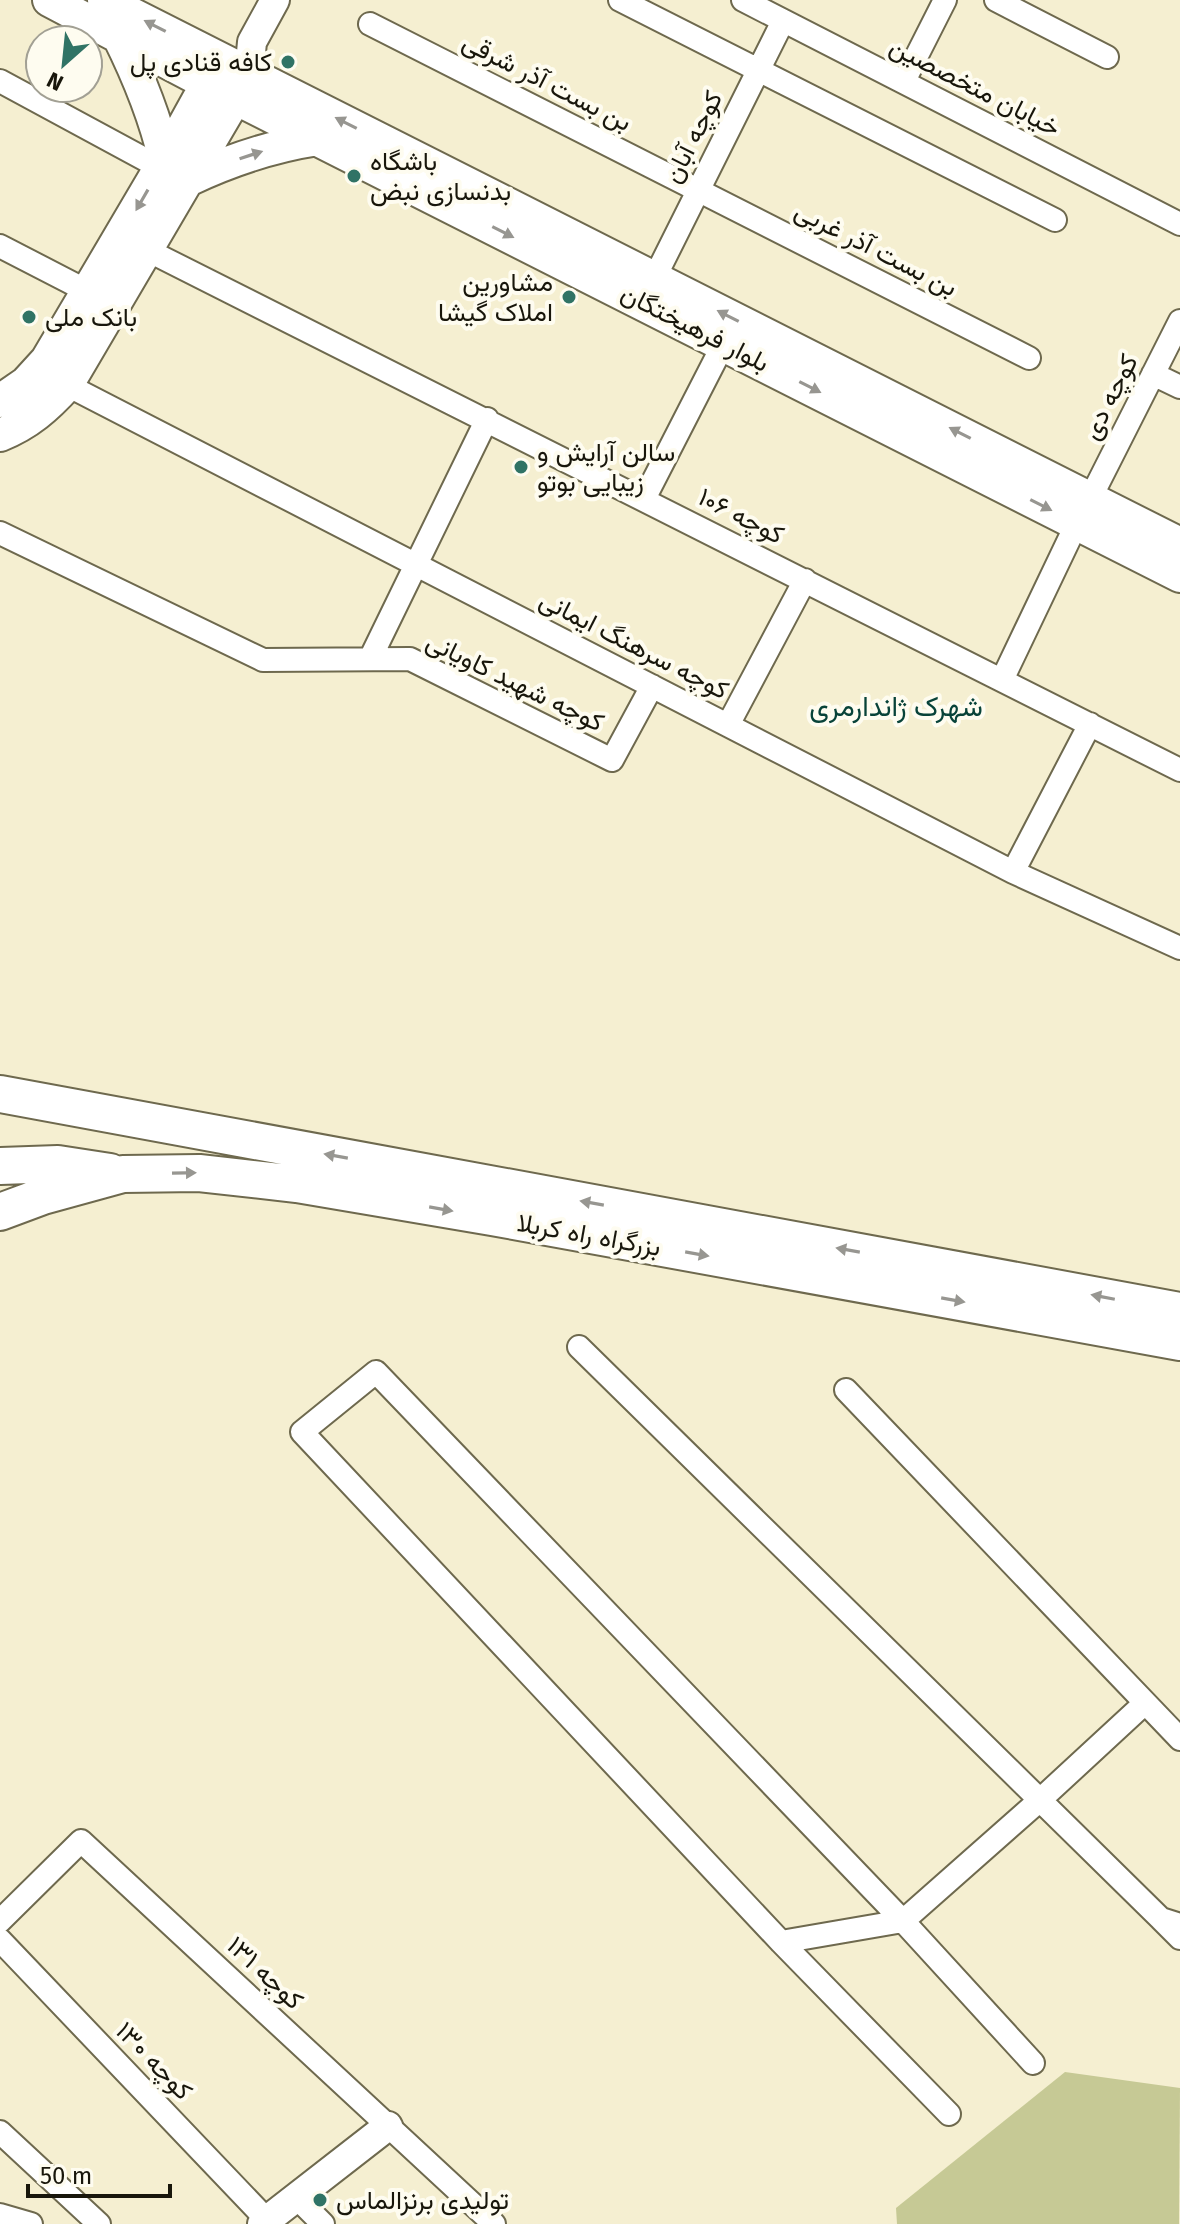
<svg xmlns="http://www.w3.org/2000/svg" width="1180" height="2224" font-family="'Fira Sans',Vazirmatn,sans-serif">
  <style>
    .green { fill: #c6c995 }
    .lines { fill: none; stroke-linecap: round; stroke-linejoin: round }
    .minor-casing { stroke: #6e694e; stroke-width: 26 }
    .tertiary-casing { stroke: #6e694e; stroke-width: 32 }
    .secondary-casing { stroke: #6e694e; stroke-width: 36 }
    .trunk-casing { stroke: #6e694e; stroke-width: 40 }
    .minor { stroke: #fff; stroke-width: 22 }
    .tertiary { stroke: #fff; stroke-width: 28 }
    .secondary { stroke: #fff; stroke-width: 32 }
    .trunk { stroke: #fff; stroke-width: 36 }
    .oneway { fill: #979691 }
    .poi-dot { fill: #307365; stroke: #fefcf0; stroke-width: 3 }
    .labels { text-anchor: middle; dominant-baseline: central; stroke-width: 8; stroke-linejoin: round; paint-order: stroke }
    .poi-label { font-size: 26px; fill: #18160b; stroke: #fefcf0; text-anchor: start }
    .street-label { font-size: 26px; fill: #18160b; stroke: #fefcf0 }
    .neighbourhood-label { font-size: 28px; fill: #084339; stroke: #fefcf0 }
  </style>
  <rect width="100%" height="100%" fill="#f5efd1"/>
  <path class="green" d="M1065,2072L1180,2088L1179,2224H897L896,2208Z"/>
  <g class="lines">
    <g class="minor-casing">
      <path id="minor" d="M620,0L1055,220
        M743,0L1180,224
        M996,0L1107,57
        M370,24L1029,358
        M0,81L161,168
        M904,81L945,0
        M0,246L89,292
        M147,250L1180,770
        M654,279L783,21
        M1153,374L1180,387
        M67,385L1013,872L1180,948
        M644,499L724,343
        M1090,499L1180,321
        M0,533L263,660L410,659L612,760L652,686
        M370,659L487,419
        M1002,680L1077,523
        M728,725L805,580
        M1013,872L1090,724
        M579,1347L1161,1919
        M846,1390L1180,1739
        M0,1921L81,1841L494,2224
        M1180,1925L1161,1919L1180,1938
        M0,1940L267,2220
        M781,1942L903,1921L1040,1800L1145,1703
        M949,2114L781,1942L302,1432L376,1372L903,1921L1033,2063
        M0,2132L99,2224
        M296,2197L323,2224
        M0,2215L31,2224"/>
    </g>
    <g class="tertiary-casing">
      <path id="tertiary" d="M249,74L252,42L275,0
        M262,2224L388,2126"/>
    </g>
    <g class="secondary-casing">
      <path id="secondary" d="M49,0L235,98L1180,576
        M104,0L1180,544
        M118,35C138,75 155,116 165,160
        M188,180C230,160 272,146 318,139
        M0,401L26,383L47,360L165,160L218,64
        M0,435C28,424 47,407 67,385L246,80"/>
    </g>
    <g class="trunk-casing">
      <path id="trunk" d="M0,1094L1180,1311
        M0,1166L58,1164L110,1172
        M0,1212L43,1196L123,1174L199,1173L297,1184L492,1217L1180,1342"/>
    </g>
    <use href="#minor" class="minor"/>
    <use href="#tertiary" class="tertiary"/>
    <use href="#secondary" class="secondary"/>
    <use href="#trunk" class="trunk"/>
  </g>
  <defs><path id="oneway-solid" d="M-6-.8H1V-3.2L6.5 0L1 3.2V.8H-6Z" transform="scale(2)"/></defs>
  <g class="oneway">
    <use href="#oneway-solid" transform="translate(155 26) rotate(-153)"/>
    <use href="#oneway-solid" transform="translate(346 123) rotate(-153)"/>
    <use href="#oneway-solid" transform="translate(251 155) rotate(-18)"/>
    <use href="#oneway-solid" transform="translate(142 200) rotate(120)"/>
    <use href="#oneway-solid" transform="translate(503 232) rotate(27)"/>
    <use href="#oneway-solid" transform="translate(728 316) rotate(-153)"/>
    <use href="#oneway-solid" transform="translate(810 387) rotate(27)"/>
    <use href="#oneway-solid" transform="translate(960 433) rotate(-153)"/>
    <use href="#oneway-solid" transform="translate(1041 505) rotate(27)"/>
    <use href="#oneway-solid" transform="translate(336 1156) rotate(-170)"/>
    <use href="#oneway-solid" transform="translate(184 1173) rotate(-1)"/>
    <use href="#oneway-solid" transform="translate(592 1203) rotate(-170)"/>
    <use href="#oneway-solid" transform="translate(441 1209) rotate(10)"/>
    <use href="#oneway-solid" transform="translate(848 1250) rotate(-170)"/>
    <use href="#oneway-solid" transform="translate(697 1254) rotate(10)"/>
    <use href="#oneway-solid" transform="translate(1103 1297) rotate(-169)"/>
    <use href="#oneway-solid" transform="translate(953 1300) rotate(10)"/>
  </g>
  <g class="poi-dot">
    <circle cx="288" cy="62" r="8"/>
    <circle cx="354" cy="176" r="8"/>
    <circle cx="569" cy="297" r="8"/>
    <circle cx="29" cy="317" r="8"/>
    <circle cx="521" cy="467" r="8"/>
    <circle cx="320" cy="2200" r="8"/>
  </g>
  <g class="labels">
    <g class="poi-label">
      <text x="272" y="62" text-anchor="end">کافه قنادی پل</text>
      <text x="370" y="161">باشگاه<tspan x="370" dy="30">بدنسازی نبض</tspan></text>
      <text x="553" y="282" text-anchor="end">مشاورین<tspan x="553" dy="30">املاک گیشا</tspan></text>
      <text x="45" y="317">بانک ملی</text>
      <text x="537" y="452">سالن آرایش و<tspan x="537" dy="30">زیبایی بوتو</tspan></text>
      <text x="336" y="2200">تولیدی برنزالماس</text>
    </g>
    <g class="street-label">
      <text transform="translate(547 82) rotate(27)">بن بست آذر شرقی</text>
      <text transform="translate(975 87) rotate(27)">خیابان متخصصین</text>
      <text transform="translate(693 137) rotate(-63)">کوچه آبان</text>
      <text transform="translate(876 249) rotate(27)">بن بست آذر غربی</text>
      <text transform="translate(695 328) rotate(27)">بلوار فرهیختگان</text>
      <text transform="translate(1110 397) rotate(-63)">کوچه دی</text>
      <text transform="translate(741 516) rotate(27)">کوچه ۱۰۶</text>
      <text transform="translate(634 645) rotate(27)">کوچه سرهنگ ایمانی</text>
      <text transform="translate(515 682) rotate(26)">کوچه شهید کاویانی</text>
      <text transform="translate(589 1235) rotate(10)">بزرگراه راه کربلا</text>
      <text transform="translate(265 1973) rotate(43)">کوچه ۱۳۱</text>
      <text transform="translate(154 2061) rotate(46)">کوچه ۱۳۰</text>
    </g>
    <g class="neighbourhood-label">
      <text x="896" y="706">شهرک ژاندارمری</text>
    </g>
  </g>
  <g transform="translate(64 64) rotate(207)"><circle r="38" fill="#fefcf0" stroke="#a2a094" stroke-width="2"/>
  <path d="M0-6L14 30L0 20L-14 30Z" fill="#307365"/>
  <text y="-12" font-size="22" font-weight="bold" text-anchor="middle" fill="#18160b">N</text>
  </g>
  <path d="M28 2184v12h142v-12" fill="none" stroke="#18160b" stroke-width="4"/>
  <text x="40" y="2184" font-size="24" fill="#18160b" stroke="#fefcf0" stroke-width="6" paint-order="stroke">50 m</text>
</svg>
